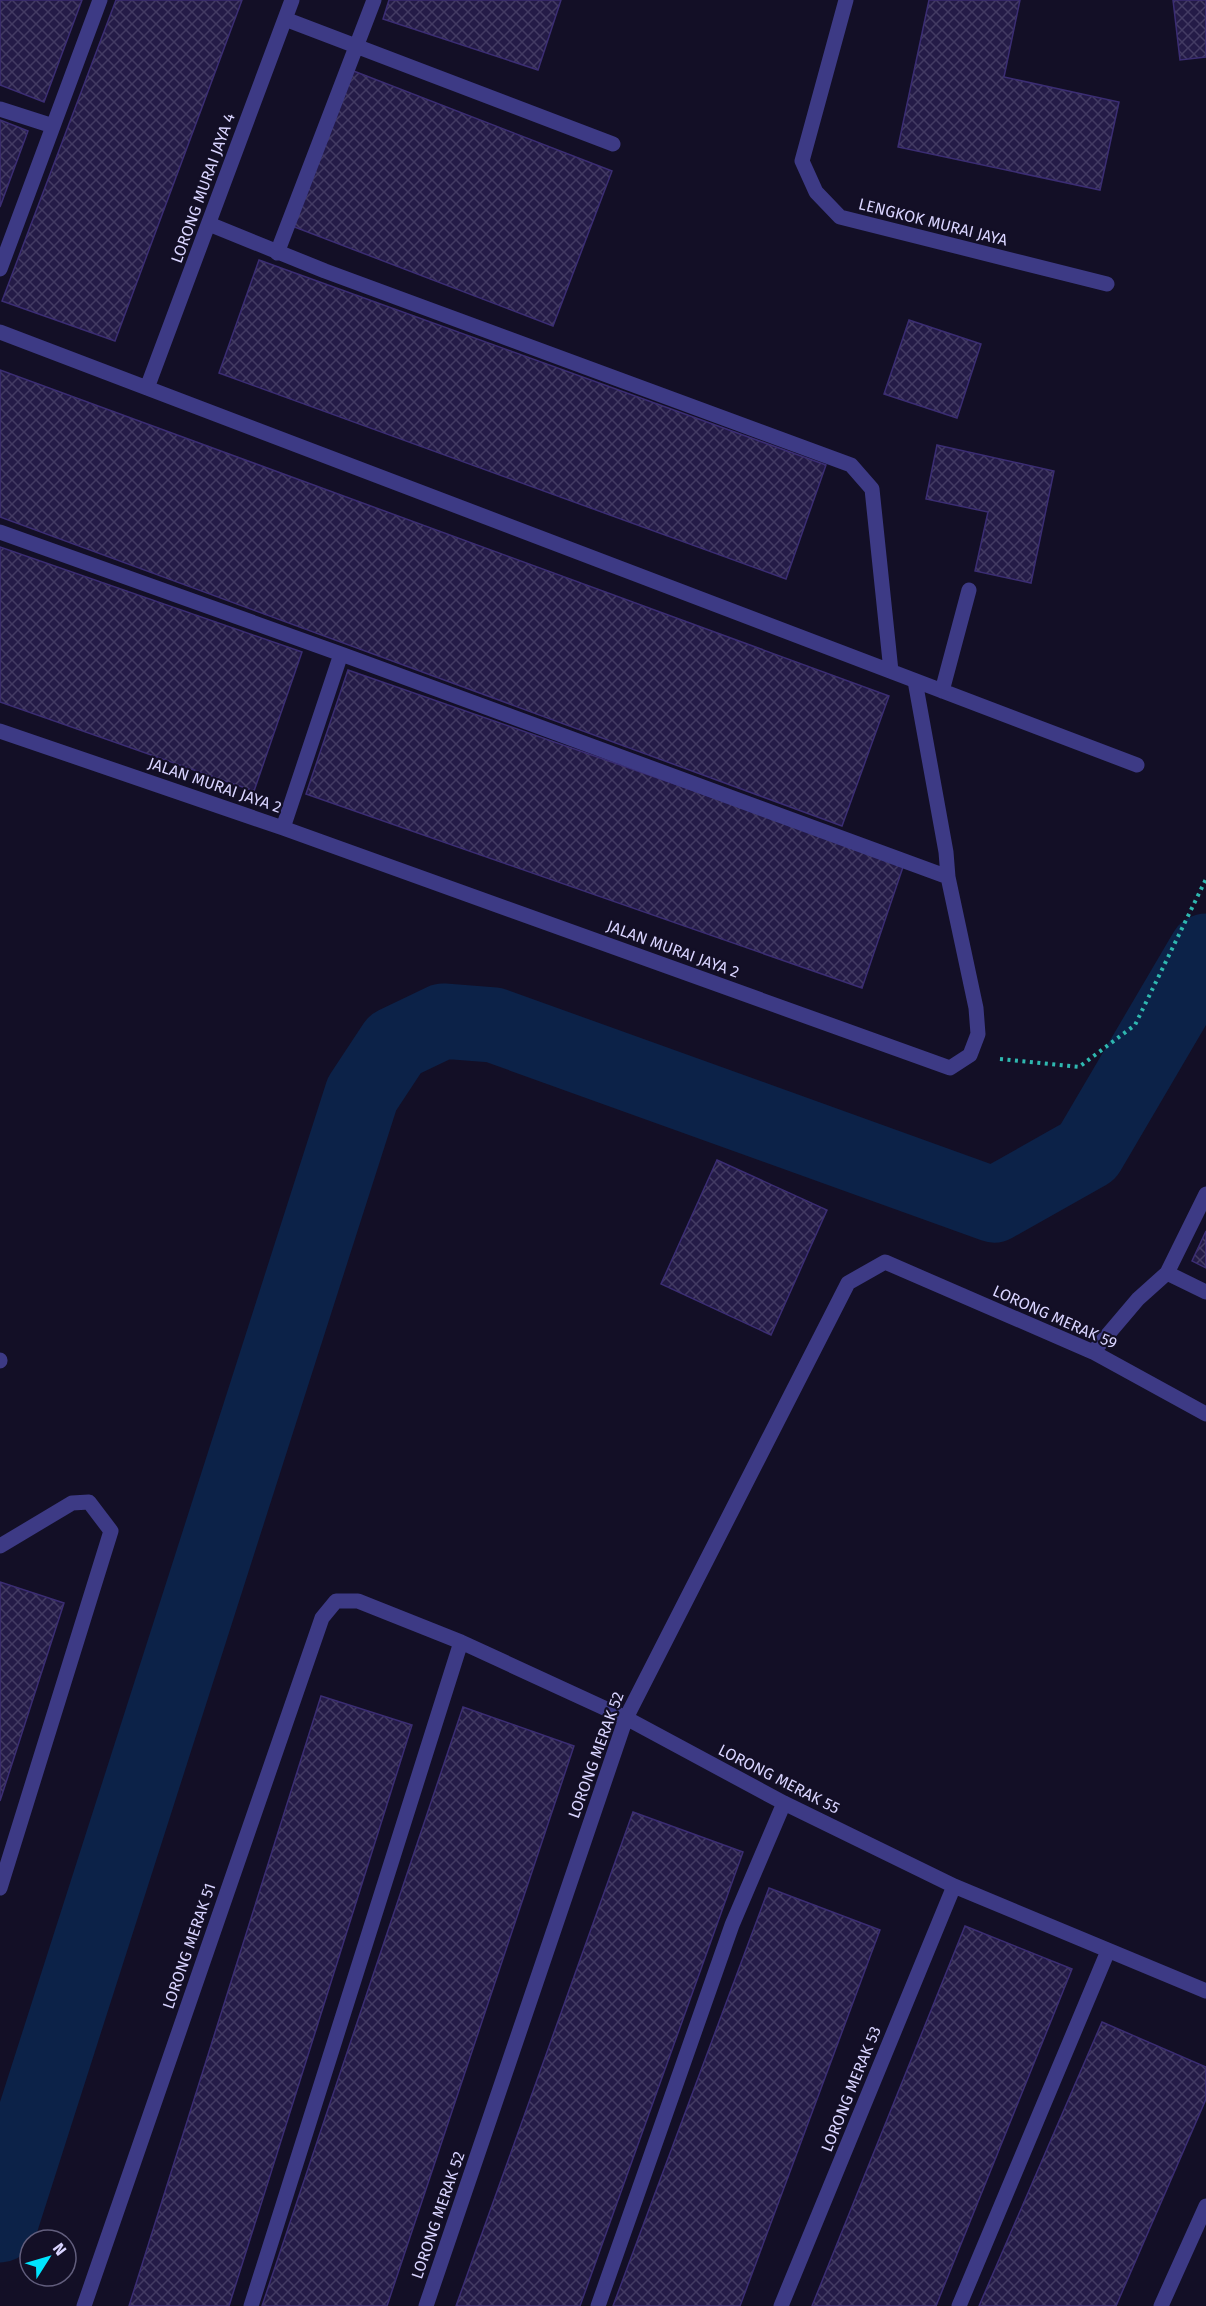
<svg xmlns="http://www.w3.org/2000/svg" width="1206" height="2306" font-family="'Fira Sans',sans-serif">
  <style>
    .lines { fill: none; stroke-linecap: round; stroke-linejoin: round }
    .river { stroke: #0c2248; stroke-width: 75 }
    .building { fill: url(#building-cross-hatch); stroke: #3b2d73; stroke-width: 1.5 }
    .path { stroke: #2fb8b0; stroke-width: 4; stroke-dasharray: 3 4.5; stroke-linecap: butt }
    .minor { stroke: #3d3a85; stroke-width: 15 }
    .labels { text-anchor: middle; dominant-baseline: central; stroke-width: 4.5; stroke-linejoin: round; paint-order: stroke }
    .street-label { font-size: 16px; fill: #d9d4ff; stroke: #130f26 }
  </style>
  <defs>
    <pattern id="building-cross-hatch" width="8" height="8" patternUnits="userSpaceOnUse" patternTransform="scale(1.5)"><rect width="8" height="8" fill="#241b47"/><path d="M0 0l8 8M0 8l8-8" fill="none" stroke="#433b63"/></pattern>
  </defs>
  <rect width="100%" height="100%" fill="#130f26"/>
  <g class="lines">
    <path class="river" d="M0,2225L362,1094L395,1044L443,1021L494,1025L994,1205L1088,1152L1206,951"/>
  </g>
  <path class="building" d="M0,0H82L44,102L0,85Z
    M116,0H242L115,341L2,301Z
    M389,0H561L538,70L383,19Z
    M929,0H1020L1004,77L1119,102L1100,190L898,147Z
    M1173,0H1206V57L1180,60Z
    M351,70L612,171L553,326L292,226Z
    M0,120L28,131L0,207Z
    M259,260L826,465L786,579L219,373Z
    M909,320L981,344L957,418L884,394Z
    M0,370L889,696L842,826L0,517Z
    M937,445L1054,471L1031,583L975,571L988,512L926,499Z
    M0,547L302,652L254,791L0,702Z
    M348,670L904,864L862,988L306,794Z
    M717,1160L827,1210L771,1335L661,1284Z
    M1206,1231V1268L1192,1261Z
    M0,1582L64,1603L0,1801Z
    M321,1696L412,1725L229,2306H129Z
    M463,1707L574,1746L387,2306H262Z
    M633,1812L743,1852L580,2306H456Z
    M769,1888L880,1930L740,2306H613Z
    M965,1926L1072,1969L936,2306H812Z
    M1102,2022L1206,2067V2099L1116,2306H979Z"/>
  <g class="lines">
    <path class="path" d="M1000,1059L1079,1067L1135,1025L1206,879"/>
    <path class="minor" d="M846,0L802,161L816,192L840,217L1107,284
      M285,19L613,144
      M0,109L53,126
      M209,224L325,271L851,465L872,489L891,671
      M277,253L374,0
      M0,269L100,0
      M0,332L1137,765
      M147,388L292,0
      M0,532L341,654L948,877
      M942,691L969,590
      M0,731L283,828L950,1068L970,1055L978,1034L976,1008L948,877L946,852L915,681
      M283,828L341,654
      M1167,1273L1206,1292
      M1093,1352L1138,1299L1167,1273L1206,1194
      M0,1360V1361
      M0,1546L72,1503L89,1502L111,1531L0,1888
      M84,2306L322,1618L336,1601H358L461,1642L626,1718L784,1803L954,1886L1206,1991
      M251,2306L461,1642
      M426,2306L626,1718L848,1283L885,1262L1093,1352L1206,1414
      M598,2306L732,1925L784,1803
      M781,2306L954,1886
      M959,2306L1108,1951
      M1161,2306L1206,2206"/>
  </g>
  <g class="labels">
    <g class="street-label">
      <text transform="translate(203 188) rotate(-70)">LORONG MURAI JAYA 4</text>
      <text transform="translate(933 222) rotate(14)">LENGKOK MURAI JAYA</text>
      <text transform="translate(215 785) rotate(19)">JALAN MURAI JAYA 2</text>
      <text transform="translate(673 949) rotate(20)">JALAN MURAI JAYA 2</text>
      <text transform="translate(1055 1317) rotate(24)">LORONG MERAK 59</text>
      <text transform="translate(596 1755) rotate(-70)">LORONG MERAK 52</text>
      <text transform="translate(779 1779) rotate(27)">LORONG MERAK 55</text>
      <text transform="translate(189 1946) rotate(-71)">LORONG MERAK 51</text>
      <text transform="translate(851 2089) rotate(-68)">LORONG MERAK 53</text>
      <text transform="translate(438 2215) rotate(-71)">LORONG MERAK 52</text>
    </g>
  </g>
  <g transform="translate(48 2258) rotate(53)"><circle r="28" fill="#130f26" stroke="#625e7d" stroke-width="1.5"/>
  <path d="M0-4.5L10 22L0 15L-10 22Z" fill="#00e5ff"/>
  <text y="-9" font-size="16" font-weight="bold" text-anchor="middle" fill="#d9d4ff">N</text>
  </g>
</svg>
